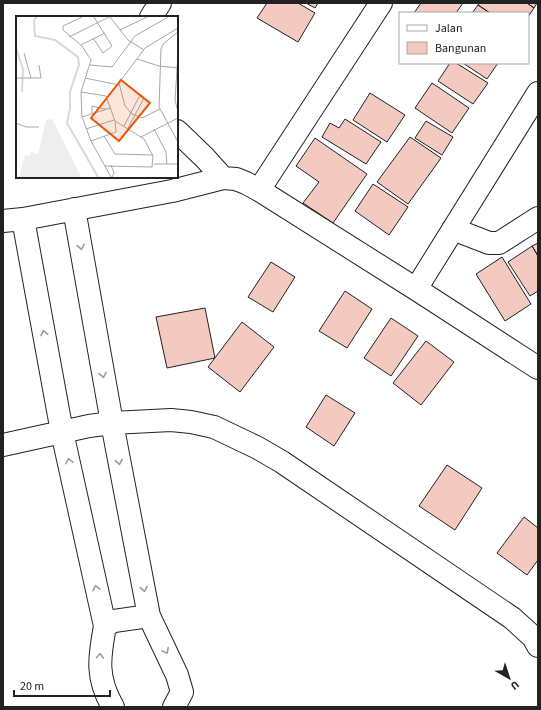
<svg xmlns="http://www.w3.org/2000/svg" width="541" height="710" font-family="'Source Sans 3',sans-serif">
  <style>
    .building { fill: #f3c9c0; stroke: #222 }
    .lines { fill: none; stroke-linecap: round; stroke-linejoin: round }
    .minor-casing { stroke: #222; stroke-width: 24 }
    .minor { stroke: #fff; stroke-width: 22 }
    .oneway { stroke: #9c9c9c }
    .inset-river { fill: none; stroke: #d9d9d9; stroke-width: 2 }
    .inset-road { fill: none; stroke: #a7a7a7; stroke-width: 1 }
    .view { fill: #e8590c; fill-opacity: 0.15; stroke: #e8590c; stroke-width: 2 }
    .inset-edge { fill: none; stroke: #222; stroke-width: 2 }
  </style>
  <rect width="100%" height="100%" fill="#fff"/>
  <path class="building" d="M267,3H298L315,13L298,42L257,18Z
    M306,3H318L315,8Z
    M421,3H463L456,13H414Z
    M479,3H527L534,8L528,17V13H490L478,5Z
    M527,3H537L534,8Z
    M478,5L490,13H472Z
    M450,63H456L488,83L473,104L438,81Z
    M463,63H498L487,79Z
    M432,83L469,108L452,133L415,108Z
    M370,93L405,115L387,142L353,120Z
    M345,119L381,142L366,164L322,137L330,123L339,128Z
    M426,121L453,137L442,155L415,138Z
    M410,137L441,158L408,204L377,182Z
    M315,138L367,174L333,223L303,203L319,182L296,166Z
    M373,184L408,207L389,235L355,211Z
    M538,243V256L532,246Z
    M532,246L538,256V291L530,296L508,262Z
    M502,257L531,304L505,321L476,274Z
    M271,262L295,277L273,312L248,297Z
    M345,291L372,309L347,348L319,331Z
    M205,308L215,358L167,368L156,317Z
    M391,318L418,336L391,376L364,358Z
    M242,322L274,347L240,392L208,367Z
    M426,341L454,362L421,405L393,383Z
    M326,395L355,413L334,446L306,427Z
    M447,465L482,488L455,530L419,506Z
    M524,517L538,528V560L527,575L497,553Z"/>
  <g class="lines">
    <g class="minor-casing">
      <path id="minor" d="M151,17L160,3
        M177,131L205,158L223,178
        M259,190L381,3
        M74,209L112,423L149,616L177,675L182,692L174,707
        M23,219L62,432L105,626C99,658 96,678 113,707
        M3,221L23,219L172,191L223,178L236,179L246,183L259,190L416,289L538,368
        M453,229L489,243H499L538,218
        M416,289L538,93
        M3,445L89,426L112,423L171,420L191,422L214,427L258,448L282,462L512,618L533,637L538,646
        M105,626L114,621L149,616"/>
    </g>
    <use href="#minor" class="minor"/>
  </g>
  <defs><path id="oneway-chevron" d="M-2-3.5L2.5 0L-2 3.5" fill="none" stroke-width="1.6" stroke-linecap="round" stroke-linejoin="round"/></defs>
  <g class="oneway">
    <use href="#oneway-chevron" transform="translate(81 247) rotate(80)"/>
    <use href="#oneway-chevron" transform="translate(44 333) rotate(-101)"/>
    <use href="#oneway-chevron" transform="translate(103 375) rotate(80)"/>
    <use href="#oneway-chevron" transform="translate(69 461) rotate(-102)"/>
    <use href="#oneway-chevron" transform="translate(119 462) rotate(79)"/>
    <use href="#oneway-chevron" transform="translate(96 588) rotate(-102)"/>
    <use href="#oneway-chevron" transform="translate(144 589) rotate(79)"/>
    <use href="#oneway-chevron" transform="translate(166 651) rotate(62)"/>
    <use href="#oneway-chevron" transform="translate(100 656) rotate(-87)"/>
  </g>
  <g transform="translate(16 16)">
    <rect width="162" height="162" fill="#fff"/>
    <path d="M36,103L65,161H3L9,139L13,140L15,136L22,138L30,104Z" fill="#eee"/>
    <path class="inset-river" d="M21,1L18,4L19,20L39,24L62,41L63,49L54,76V92L51,107L82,161M0,32L7,53L6,76"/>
    <path class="inset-road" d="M66,1L47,10V14L66,30L75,44L65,76L66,101L75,125L95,161M94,1L112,24L128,34M104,14L131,1M162,16L148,27L145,33L143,91L162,126M53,21L93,1M77,22L87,37L96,30L78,1M65,29L89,17M8,37L15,62M162,38L159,84L162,96M121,43L143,50L162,52M74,49L96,51L119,20L152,1M0,62H25L23,49M69,62L103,69M65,76L90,80L99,105L128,123L137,140L136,151L89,150M144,93L126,102L116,98L109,90L103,67L129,32L162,12M76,98V90L89,93M66,101L94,92M0,107L10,111H23M108,110L123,81L127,80V84L112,112M70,113L98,104M138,113L150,136L151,148M88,120L99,138L137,139M125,121L162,102M75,125L100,116L99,106M138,148H162M95,149L98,157L96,161"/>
    <path class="view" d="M105,64L134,87L103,125L75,102Z"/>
    <rect width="162" height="162" class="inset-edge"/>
  </g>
  <rect width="541" height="710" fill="none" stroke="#222222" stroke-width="8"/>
  <rect x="399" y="12" width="130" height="52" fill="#ffffff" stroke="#a7a7a7"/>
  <rect x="407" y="25" width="20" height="6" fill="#ffffff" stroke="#a7a7a7"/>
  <text x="435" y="32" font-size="12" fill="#222222">Jalan</text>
  <rect x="407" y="42" width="20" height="12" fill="#f3c9c0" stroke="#a7a7a7"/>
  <text x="435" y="52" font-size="12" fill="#222222">Bangunan</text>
  <g transform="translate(509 678) rotate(141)" stroke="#ffffff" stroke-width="3" paint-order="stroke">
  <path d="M0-3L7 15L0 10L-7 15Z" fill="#222222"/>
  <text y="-6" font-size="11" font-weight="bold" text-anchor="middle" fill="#222222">U</text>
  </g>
  <path d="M14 690v6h96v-6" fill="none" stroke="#222222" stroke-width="2"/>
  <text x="20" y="690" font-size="12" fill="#222222" stroke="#ffffff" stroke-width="3" paint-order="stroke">20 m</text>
</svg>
